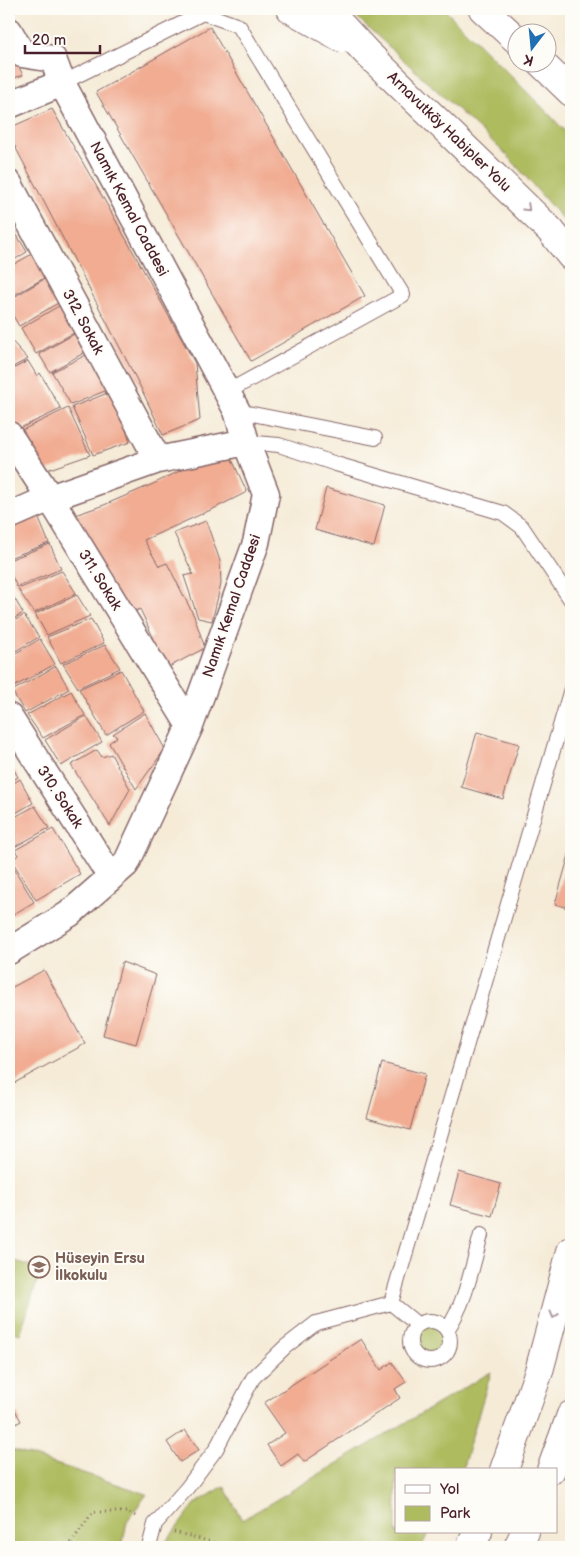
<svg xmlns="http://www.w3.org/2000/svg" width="580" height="1556" font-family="'Balsamiq Sans',sans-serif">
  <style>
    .green { fill: #aebc5f; stroke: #7c6e45 }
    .building { fill: #f1ac92 }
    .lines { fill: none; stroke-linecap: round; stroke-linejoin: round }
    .lane-casing { stroke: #866667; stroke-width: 16 }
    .street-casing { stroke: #866667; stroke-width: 29 }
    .highway-casing { stroke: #866667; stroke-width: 30 }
    .path { stroke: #866667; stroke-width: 3; stroke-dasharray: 1 4; stroke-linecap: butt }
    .lane { stroke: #fff; stroke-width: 14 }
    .street { stroke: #fff; stroke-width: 26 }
    .highway { stroke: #fff; stroke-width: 28 }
    .oneway { stroke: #ae9aa0 }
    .labels { text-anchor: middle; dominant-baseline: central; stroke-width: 4; stroke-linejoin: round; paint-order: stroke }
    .street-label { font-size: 15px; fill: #4a1f2b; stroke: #fdfcf7 }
    .education-label { font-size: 15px; font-weight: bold; fill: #785e54; stroke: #fdfcf7; text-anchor: start }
  </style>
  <rect width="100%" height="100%" fill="#fdfcf7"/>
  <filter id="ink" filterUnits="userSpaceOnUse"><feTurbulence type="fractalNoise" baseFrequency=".02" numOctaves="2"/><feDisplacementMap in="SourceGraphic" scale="10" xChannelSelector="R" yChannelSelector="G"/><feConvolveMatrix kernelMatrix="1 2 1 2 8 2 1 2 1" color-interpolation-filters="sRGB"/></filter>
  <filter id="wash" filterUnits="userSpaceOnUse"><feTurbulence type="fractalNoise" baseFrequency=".0096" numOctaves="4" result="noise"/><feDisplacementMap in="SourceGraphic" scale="20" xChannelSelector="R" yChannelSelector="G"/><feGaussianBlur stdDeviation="1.12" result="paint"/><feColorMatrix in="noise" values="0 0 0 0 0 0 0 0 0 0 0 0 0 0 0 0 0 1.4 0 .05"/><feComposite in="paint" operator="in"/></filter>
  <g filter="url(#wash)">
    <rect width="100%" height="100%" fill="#f5ebd7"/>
    <path class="green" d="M348,9H444L549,114L571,138V229L507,155Z
      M12,1260L41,1269L20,1334L9,1330V1270Z
      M414 1340a16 16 0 1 1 32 0a16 16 0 1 1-32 0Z
      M491,1372L462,1470H396V1532H429L421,1547H164L165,1543L195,1504L224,1486L242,1520Z
      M9,1450L16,1451L147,1494L127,1521L122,1547H9Z"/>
    <g id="blocks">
      <path class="building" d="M210,27L365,296L251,361L96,92Z
        M9,48L23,75L9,80Z
        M52,109L110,210L191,356L195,363L200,420L163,435L140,386L9,135V128Z
        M9,222L27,252L9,263Z
        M32,254L46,277L9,298V267Z
        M46,278L60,302L19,326L9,309V300Z
        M64,303L79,330L36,354L21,328Z
        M78,332L89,350L50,372L39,354Z
        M9,338L28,359L9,369Z
        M90,353L112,388L71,405L52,372Z
        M28,361L37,376L40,373L61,409L14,431L9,421V371Z
        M113,391L130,442L93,455L72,407Z
        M68,408L90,455L41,472L16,433Z
        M229,453L247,492L215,508L144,540L159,566L167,563L194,616L205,648L165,669L146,641L153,637L140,609L128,615L72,516L104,505L153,484L196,463Z
        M326,488L385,505L374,547L315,530Z
        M36,512L49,543L9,558V527Z
        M206,521L220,561L221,584L212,621L198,618L184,576L193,574L174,533Z
        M50,544L61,569L17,587L9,570V560Z
        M62,571L76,593L34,613L18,589Z
        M9,589L23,613L9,622Z
        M77,595L90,616L47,635L35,614Z
        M24,615L39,637L9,655V624Z
        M91,619L104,643L61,663L47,637Z
        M40,639L55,664L10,689L9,657Z
        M105,645L120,668L78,688L63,664Z
        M56,666L69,689L25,713L12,691Z
        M121,670L144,711L106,735L79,689Z
        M71,691L85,715L43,738L27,715Z
        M145,713L165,749L136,789L109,743L117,737L113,734Z
        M86,716L102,742L61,766L45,740Z
        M477,732L519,744L503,799L461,787Z
        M97,750L102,757L111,754L130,789L110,826L71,765Z
        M9,761L18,777L9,782Z
        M20,779L33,803L9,817V786Z
        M35,806L49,828L9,850V820Z
        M53,829L80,874L36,900L12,861L18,855L15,850Z
        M571,848V909L555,904Z
        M9,860L34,902L9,917Z
        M122,962L156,975L136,1044L103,1035Z
        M44,970L85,1044L9,1086V989Z
        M382,1063L425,1074L410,1130L367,1118Z
        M459,1172L501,1184L492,1216L450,1205Z
        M361,1339L381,1370L392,1362L406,1382L395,1389L400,1398L304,1462L298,1454L281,1466L267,1445L285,1433L264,1403Z
        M9,1399L21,1421L9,1428Z
        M185,1430L199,1450L180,1462L167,1442Z"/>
    </g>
  </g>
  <g filter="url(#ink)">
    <use href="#blocks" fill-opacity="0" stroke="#866667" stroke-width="1"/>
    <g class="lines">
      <g class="lane-casing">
        <path id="lane" d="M62,83L203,13L239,26L403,295L227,392
          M237,411L375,438
          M246,442L279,445L336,464L503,513L522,527L571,600
          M391,1303L418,1325
          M410 1341a20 20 0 1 1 40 0a20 20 0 1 1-40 0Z
          M447,1330C466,1302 472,1267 481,1235
          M149,1547L155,1524L187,1488L216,1449L253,1378L285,1347L316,1323L391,1303L571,689"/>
      </g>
      <g class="street-casing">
        <path id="street" d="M9,31L22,54L53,59L62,83
          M9,105L62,83L237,411L246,442L266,494L256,543L190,726L126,864L69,914L9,951
          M9,184L158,460
          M9,435L50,498L190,726
          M9,516L50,498L158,460L246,442
          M9,717L111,877"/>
      </g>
      <g class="highway-casing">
        <path id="highway" d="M291,9L342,38
          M326,9L366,52L550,230L571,256
          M483,9L518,41
          M540,62L571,92
          M504,1470L539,1371L571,1251
          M551,1470L571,1415
          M470,1547L478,1532
          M518,1547L525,1532"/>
      </g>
      <path class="path" d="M174,1532L231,1547
        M68,1547L93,1512H126L138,1517"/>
      <use href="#lane" class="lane"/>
      <use href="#street" class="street"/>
      <use href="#highway" class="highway"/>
    </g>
    <defs><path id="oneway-chevron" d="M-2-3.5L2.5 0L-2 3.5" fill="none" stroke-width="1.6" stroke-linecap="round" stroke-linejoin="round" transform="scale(1.25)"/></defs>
    <g class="oneway">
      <use href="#oneway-chevron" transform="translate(527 208) rotate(44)"/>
      <use href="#oneway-chevron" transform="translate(554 1315) rotate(105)"/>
    </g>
  </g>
  <defs>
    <g id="school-ring" transform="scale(1.125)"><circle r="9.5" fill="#fdfcf7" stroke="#8d6e63" stroke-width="1.5"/><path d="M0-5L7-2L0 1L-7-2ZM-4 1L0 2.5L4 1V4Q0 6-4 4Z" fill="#8d6e63"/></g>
  </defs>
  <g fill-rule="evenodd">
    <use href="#school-ring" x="39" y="1267"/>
  </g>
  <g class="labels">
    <g class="street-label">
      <text transform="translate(449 132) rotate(44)">Arnavutköy Habipler Yolu</text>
      <text transform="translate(129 209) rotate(62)">Namık Kemal Caddesi</text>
      <text transform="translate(83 322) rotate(62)">312. Sokak</text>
      <text transform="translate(100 580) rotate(58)">311. Sokak</text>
      <text transform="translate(232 606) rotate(-71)">Namık Kemal Caddesi</text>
      <text transform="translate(60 797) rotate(57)">310. Sokak</text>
    </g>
    <g class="education-label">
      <text x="55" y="1258">Hüseyin Ersu<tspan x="55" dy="17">İlkokulu</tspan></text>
    </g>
  </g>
  <rect width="580" height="1556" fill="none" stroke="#fdfcf7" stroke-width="30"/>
  <rect x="395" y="1468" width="162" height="65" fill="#fdfcf7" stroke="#b5a4a5"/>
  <rect x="405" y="1485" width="25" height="8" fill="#ffffff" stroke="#b5a4a5"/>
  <text x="440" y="1494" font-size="15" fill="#4a1f2b">Yol</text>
  <rect x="405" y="1506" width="25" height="15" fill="#aebc5f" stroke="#b5a4a5"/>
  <text x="440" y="1518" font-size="15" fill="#4a1f2b">Park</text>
  <g transform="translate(532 48) rotate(196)"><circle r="24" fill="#fdfcf7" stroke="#b5a4a5"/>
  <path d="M0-4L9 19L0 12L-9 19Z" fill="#1f6fb2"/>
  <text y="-8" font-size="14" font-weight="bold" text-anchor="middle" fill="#4a1f2b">K</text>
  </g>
  <path d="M25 45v8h75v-8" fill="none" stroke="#4a1f2b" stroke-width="2.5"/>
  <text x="32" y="45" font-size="15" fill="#4a1f2b" stroke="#fdfcf7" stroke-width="4" paint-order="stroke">20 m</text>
</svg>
